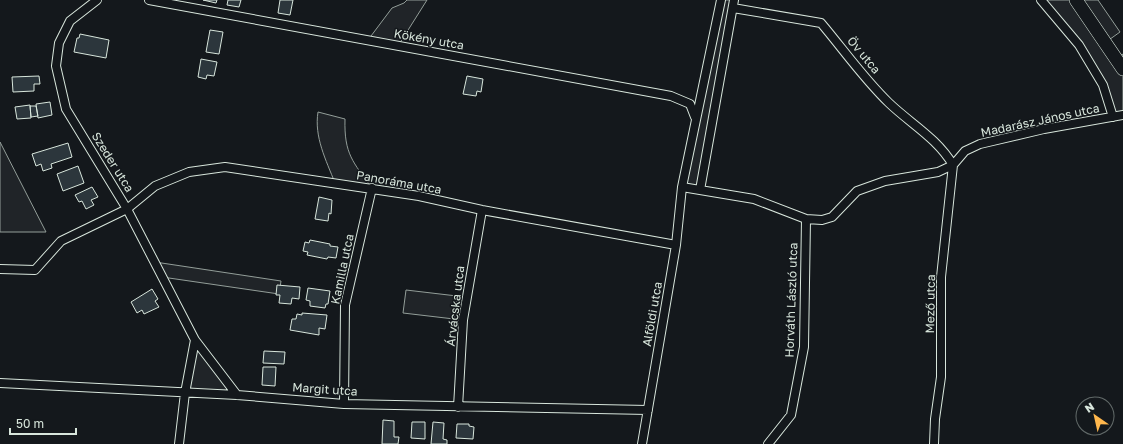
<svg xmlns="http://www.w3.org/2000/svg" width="1123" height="444" font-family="'Golos Text',sans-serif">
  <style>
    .green { fill: #202428; stroke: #939e99 }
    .building { fill: #2c363c; stroke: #d8e6dc }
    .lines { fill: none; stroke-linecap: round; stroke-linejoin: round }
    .minor-casing { stroke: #d8e6dc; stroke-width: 10 }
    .primary-casing { stroke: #d8e6dc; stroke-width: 14 }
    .minor { stroke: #14181c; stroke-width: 8 }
    .primary { stroke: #14181c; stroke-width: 13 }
    .labels { text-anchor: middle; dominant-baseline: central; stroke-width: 3; stroke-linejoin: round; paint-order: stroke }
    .street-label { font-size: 12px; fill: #d8e6dc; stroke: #14181c }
  </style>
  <rect width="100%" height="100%" fill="#14181c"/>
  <path class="green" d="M407,0H427L398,46L368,40L392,8L404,3Z
    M721,0H734L700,190L682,187Z
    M1041,0H1098L1120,32L1106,42L1117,58L1123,54V57L1118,59L1123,69V115L1113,117L1103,85L1079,46Z
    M318,112L345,119C344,154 353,162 372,188L335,183C326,160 314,137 318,112Z
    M0,142L46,232H0Z
    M155,262L281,281L279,294L162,277Z
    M406,290L457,296L454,319L403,313Z
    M195,340L237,395L185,393Z"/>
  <path class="building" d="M203,0H217L216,3Z
    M228,0H241L239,7L227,5Z
    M280,0H293L290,15L278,13Z
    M210,30L223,32L219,54L206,52Z
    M80,34L109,40L106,58L74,52L77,38H79Z
    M201,59L217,62L214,76L207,75L206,79L198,77Z
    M39,76L40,84H34V91L13,92L12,77Z
    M467,76L483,79L481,92L477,91L476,96L463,94Z
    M50,102L52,115L38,118L36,104Z
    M30,105L31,118L17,119L15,107Z
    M30,106H36L38,116L31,117Z
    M68,143L72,157L51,164L52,168L43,171L41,164L36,166L32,154Z
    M78,166L84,183L63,191L57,174Z
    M92,187L98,197L91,200L94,205L86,209L82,201L79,202L75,195Z
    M319,197L332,200L331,214L329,213L328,221L315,219Z
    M310,240L330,244V246L338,247L336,258L328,257L327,259L307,255L308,252L303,251L305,242L309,243Z
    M277,285L300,287L299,299L292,298L291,304L279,303L280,295H276Z
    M308,288L330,291L328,304H326L325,308L310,306V301L306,300Z
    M152,289L158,299L155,301L159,307L144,314L142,310L137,313L131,302Z
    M302,313L327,315L325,329L319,328V335L290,330L292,319H296L297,314L302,315Z
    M264,351L285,352L284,364L263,363Z
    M263,367H276L275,386L262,385Z
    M383,420L394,421V437H399L398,444H382Z
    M412,422H425V439L411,438Z
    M433,422L444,423L443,439L447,440V444H431Z
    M457,424H469V426L474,427L473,439L456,438Z"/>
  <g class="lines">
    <g class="minor-casing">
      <path id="minor" d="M97,0L70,21L59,43L56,66L66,109L127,209L195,340L185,393L179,444
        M149,0L671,96L690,104L695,117
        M1041,0L1079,45L1103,85L1113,117
        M733,8L821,23C843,49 864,79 889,103C911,124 937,138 953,165L941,277V377L935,419L934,444
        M682,187L700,190L734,0
        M700,190L754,199L806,219L822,220L832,217L857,191L885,181L938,172L953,165L965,151L980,144L1044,129L1123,115
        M0,269L35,270L61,241L127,209L155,186L189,172L225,167L419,196L482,210L676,245
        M195,340L237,395
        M0,383L237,395L344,404L648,410
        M344,404L345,305L372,188
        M458,407L463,320L482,210
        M642,444L676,245L682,187L721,0
        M768,444L791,415L804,347L806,219"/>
    </g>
    <g class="primary-casing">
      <path id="primary" d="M1076,0L1123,69"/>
    </g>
    <use href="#minor" class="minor"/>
    <use href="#primary" class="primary"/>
  </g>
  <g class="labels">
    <g class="street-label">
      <text transform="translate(429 39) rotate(10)">Kökény utca</text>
      <text transform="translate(864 55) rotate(50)">Öv utca</text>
      <text transform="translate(1040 120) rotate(-12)">Madarász János utca</text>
      <text transform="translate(113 162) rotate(58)">Szeder utca</text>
      <text transform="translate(399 182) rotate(10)">Panoráma utca</text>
      <text transform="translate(342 269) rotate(-78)">Kamilla utca</text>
      <text transform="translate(791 300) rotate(-88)">Horváth László utca</text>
      <text transform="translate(930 304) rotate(-89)">Mező utca</text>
      <text transform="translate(455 306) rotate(-83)">Árvácska utca</text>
      <text transform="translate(652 314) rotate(-80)">Alföldi utca</text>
      <text transform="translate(325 389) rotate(4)">Margit utca</text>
    </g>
  </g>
  <g transform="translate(1095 416) rotate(326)"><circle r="19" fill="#14181c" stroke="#626a69"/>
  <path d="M0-3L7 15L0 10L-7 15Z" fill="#ffb74d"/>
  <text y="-6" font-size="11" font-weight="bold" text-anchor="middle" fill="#d8e6dc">N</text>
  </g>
  <path d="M10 428v6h66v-6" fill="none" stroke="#d8e6dc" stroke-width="2"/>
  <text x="16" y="428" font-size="12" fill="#d8e6dc" stroke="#14181c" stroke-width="3" paint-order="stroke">50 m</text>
</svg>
